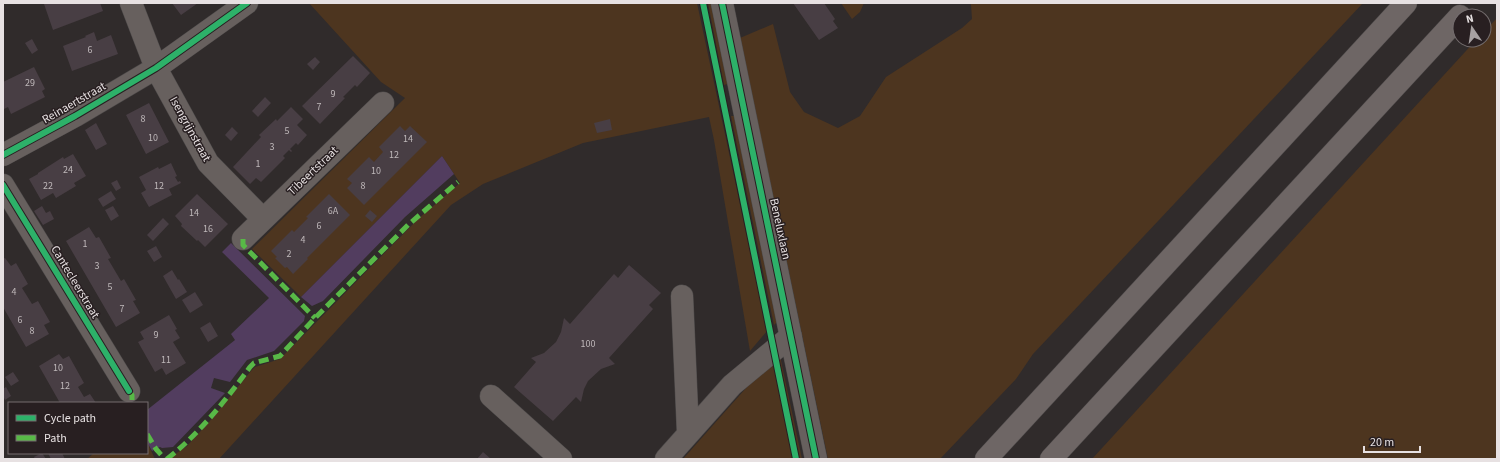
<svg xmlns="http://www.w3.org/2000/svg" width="1500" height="462" font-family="'Source Sans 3',sans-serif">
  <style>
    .green { fill: #4d351f }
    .water { fill: #523d5f }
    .building { fill: #483e44 }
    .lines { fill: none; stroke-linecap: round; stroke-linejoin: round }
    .minor-casing { stroke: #4c4949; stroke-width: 23 }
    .highway-casing { stroke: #4c4949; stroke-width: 23 }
    .minor { stroke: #67605e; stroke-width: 22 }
    .highway { stroke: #6e6665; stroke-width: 22 }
    .quiet { stroke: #58b947; stroke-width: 5; stroke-dasharray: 10 5; stroke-linecap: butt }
    .cycleway-casing { stroke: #281f21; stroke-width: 8 }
    .cycleway { stroke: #2db169; stroke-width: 6 }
    .labels { text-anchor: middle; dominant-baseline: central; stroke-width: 3; stroke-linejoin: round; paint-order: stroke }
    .number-label { font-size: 10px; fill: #bfb8ba }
    .street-label { font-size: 12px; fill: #e7e1e2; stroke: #281f21 }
  </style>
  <rect width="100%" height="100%" fill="#302b2b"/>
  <path class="green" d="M309,3H697L767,331L750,351L714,140L709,117L583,143L483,184L451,205L219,459H168L187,446L209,422L251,371L255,367L280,359L419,218L460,183L442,156L301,297L252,249L405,98L381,82Z
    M708,3H714L731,83L724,85Z
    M841,3H864L860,12L852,19Z
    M970,3H1363L1033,354L1016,379L940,459H828L740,38L773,24L790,92L804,112L838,128L860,116L886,77L962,28L972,19L971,5Z
    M1497,18V459H1092L1476,40H1484V32Z
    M731,116H738L780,319L774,325Z
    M780,356L802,459H683L755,378Z
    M147,442L155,459H87L94,453H147Z"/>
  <path class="water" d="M442,156L454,174L405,217L323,301L312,306L301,297Z
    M231,243L305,316L304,321L274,351L247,360L230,382L214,378L211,388L225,393L173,447L162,448L160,447L152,451L147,442V410L235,340L231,334L269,298L222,252Z"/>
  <path class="building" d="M46,3H100L103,11L53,30L44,4Z
    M172,3H198L181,15Z
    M793,3H824L835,19L833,21L838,28L819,40Z
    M94,32L97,41L111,35L118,54L72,71L63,46L86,37L85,36Z
    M32,39L38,50L32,54L25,43Z
    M353,56L370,73L357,87L355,85L343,97L345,98L320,124L302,106Z
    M315,57L320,62L313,70L307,64Z
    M34,67L45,89L42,91L45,97L11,114L8,107L4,109L3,106V82Z
    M265,97L271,103L258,117L252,111Z
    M149,103L169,142L146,154L126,115Z
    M291,107L303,119L297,125L307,135L298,145L296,143L290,149L292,151L291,152L289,150L283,156L285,158L261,182L256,178L250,184L233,167L261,137L259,135L276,119L277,121Z
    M610,119L612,130L597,133L594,123Z
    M96,123L107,144L96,150L85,130Z
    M400,126L405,131L410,126L427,142L364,205L347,188L352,183L347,179L369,157L374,162L383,152L379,147Z
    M232,127L238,133L231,141L225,135Z
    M73,154L86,176L74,183L76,186L56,198L53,193L41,200L29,179L38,174V173L63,157L64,159Z
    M171,163L177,176L175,177L178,182L180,181L181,183L169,189L172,195L149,207L141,193L146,190L139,177L158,167L159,169Z
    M117,180L121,188L116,191L111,183Z
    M111,191L116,199L103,207L98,199Z
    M197,194L228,224L205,247L198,240L197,241L181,226L182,224L175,216Z
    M329,194L350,215L307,258L308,259L293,274L287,267L285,268L275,258L277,257L271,251L292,230L294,232L308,218L306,217Z
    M42,206L46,213L50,211L54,219L43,225L34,211Z
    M113,206L119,216L111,221L105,210Z
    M370,210L377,216L372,222L365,216Z
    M163,218L169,224L153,241L147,235Z
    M89,227L96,238L99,237L111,258L108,259L121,281L124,279L136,300L133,301L140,313L116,327L66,241Z
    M156,246L162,257L154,262L147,251Z
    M5,258L11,266L16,263L28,284L22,288L32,304L38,301L50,322L44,325L49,334L26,347L3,307V259Z
    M629,265L661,293L649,305L653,309L609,358L615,364L601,369L588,381L584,389L581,402L576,397L553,421L514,387L536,362L531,358L544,353L556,342L561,332L564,318L570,324L614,274L618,278Z
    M172,270L178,280L179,279L187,292L176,299L163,276Z
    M195,292L203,305L190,313L182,300Z
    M169,315L177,329L175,330L180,338L173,342L186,363L166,375L162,368L155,372L138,342L144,339L140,332Z
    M210,322L218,336L208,342L200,328Z
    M59,354L63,359L69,356L84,383L78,387L84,397L90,394L96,403H60L39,366Z
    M13,372L19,381L11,386L5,377Z
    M6,387L11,396L5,400L3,396V389Z
    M483,452L491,459H477Z
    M42,453L46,459H35L34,457Z
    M48,453H62L65,459H51Z"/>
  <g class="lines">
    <g class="minor-casing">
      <path id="minor" d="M131,3L156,68L208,163L263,219
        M722,3L816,459
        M3,155L75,116L156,68L247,3
        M3,185L129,391
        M243,239L383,103
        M682,296L688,433
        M491,396L561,459
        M666,459L732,385L791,336"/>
    </g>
    <g class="highway-casing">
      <path id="highway" d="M986,459L1406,3
        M1051,459L1460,16"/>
    </g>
    <use href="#minor" class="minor"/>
    <use href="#highway" class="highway"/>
    <path class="quiet" d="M243,239V245L315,318
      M129,391L132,395V403
      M147,434L156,449L165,459
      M167,459C199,434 226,400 250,367L254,363L280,356L315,318L408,225L458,182"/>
    <g class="cycleway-casing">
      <path id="cycleway" d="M703,3L796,459
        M722,3L816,459
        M3,155L75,116L156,68L247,3
        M3,185L129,391"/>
    </g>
    <use href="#cycleway" class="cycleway"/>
  </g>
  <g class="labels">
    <g class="number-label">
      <text x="90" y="50">6</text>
      <text x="30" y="83">29</text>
      <text x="333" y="94">9</text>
      <text x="319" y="107">7</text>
      <text x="143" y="119">8</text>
      <text x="287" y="131">5</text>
      <text x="153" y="138">10</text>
      <text x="408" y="139">14</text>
      <text x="272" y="147">3</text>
      <text x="394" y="155">12</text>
      <text x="258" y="164">1</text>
      <text x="68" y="170">24</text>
      <text x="376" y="171">10</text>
      <text x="48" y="186">22</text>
      <text x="159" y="186">12</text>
      <text x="363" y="186">8</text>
      <text x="333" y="211">6A</text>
      <text x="194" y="213">14</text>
      <text x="319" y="226">6</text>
      <text x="208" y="229">16</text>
      <text x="303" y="240">4</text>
      <text x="85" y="244">1</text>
      <text x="289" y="254">2</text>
      <text x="97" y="266">3</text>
      <text x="110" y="287">5</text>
      <text x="14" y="292">4</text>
      <text x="122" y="309">7</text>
      <text x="20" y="320">6</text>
      <text x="32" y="331">8</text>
      <text x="156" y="335">9</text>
      <text x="588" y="344">100</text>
      <text x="166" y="360">11</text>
      <text x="58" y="368">10</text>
      <text x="65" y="386">12</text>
    </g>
    <g class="street-label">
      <text transform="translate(74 103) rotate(-30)">Reinaertstraat</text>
      <text transform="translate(190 129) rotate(61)">Isengrijnstraat</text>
      <text transform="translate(313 171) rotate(-44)">Tibeertstraat</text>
      <text transform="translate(780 229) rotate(78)">Beneluxlaan</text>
      <text transform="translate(75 282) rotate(59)">Cantecleerstraat</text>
    </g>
  </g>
  <rect width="1500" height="462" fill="none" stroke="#e7e1e2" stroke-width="8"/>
  <rect x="8" y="402" width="140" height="52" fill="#281f21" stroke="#746d6e"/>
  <rect x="16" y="415" width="20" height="6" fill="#2db169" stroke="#746d6e"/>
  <text x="44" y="422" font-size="12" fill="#e7e1e2">Cycle path</text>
  <rect x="16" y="435" width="20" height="6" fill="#58b947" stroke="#746d6e"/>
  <text x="44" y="442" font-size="12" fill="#e7e1e2">Path</text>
  <g transform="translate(1472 28) rotate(347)"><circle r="19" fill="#281f21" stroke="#746d6e"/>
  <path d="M0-3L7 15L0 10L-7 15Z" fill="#a7a1a2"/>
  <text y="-6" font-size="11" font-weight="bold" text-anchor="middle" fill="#e7e1e2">N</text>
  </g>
  <path d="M1364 446v6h56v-6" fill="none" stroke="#e7e1e2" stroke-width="2"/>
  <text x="1370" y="446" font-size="12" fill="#e7e1e2" stroke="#281f21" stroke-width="3" paint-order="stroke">20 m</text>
</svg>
